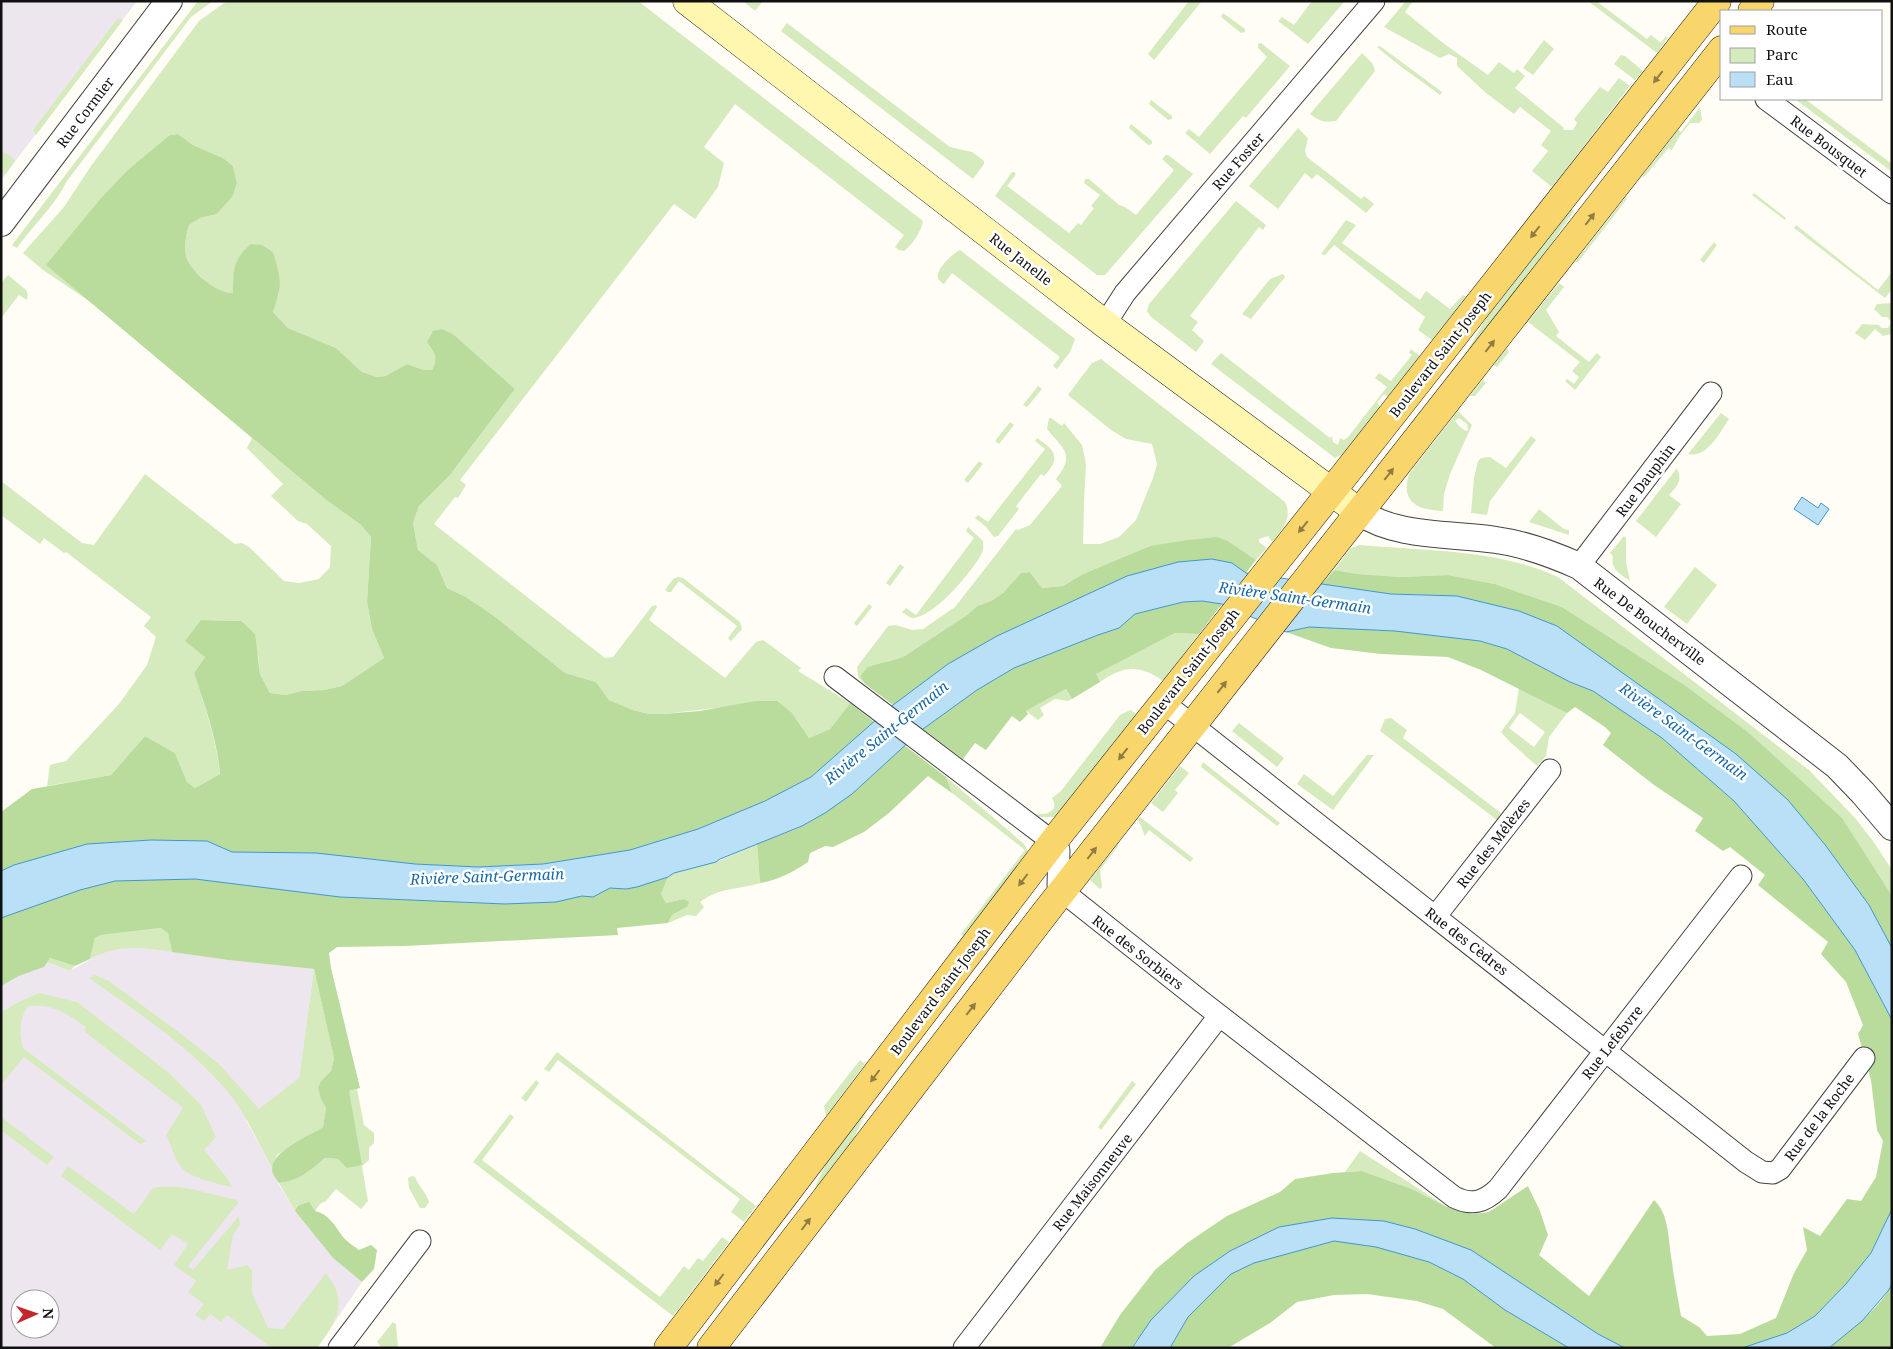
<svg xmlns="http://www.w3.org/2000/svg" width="1893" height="1349" font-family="'Noto Serif',serif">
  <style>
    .industrial { fill: #eee6ef; fill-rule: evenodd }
    .green { fill: #d5ebbd; fill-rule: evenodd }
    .forest { fill: #b9dc9c }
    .water { fill: #b9e0f7; stroke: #3f96cf }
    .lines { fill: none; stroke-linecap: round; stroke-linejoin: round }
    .minor-casing { stroke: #444; stroke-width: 23 }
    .tertiary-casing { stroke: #444; stroke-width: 28 }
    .secondary-casing { stroke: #333; stroke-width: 29 }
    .primary-casing { stroke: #222; stroke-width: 29 }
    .minor { stroke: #fff; stroke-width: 21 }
    .tertiary { stroke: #fff; stroke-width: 26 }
    .secondary { stroke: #fff6b0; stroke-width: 28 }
    .primary { stroke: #f9d66b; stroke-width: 28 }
    .oneway { fill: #917d42 }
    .labels { text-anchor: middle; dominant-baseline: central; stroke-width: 5; stroke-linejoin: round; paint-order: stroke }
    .street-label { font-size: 14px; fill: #111; stroke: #fff }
    .water-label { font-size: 15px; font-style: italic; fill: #1768a6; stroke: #fff }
  </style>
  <rect width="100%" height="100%" fill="#fffdf5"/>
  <path class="industrial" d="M1,1H137L1,180Z
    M140,947L228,960L314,969L299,1078L293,1084L246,1120L272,1168L274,1176L295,1211L333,1258L362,1282L317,1348H1V986L19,976L44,967L47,962L70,971L100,954L118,948ZM20,1299H50V1329H20Z"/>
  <path class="green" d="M198,1H213L191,17L67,181C54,207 34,224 17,248L12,245Z
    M227,1H638L923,221C921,232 913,244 904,251L899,250L895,247L904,235L735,104L704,147L724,163L718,187L695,219L674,204L460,480L466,485L458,498L455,497L434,524L605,658L613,657L652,606L656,605L657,607L649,620L725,678L756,642L763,640L766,642L801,668L798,671L850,703L830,729L809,738L792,713L725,707L663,714H649L633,710L609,700L596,682L565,673L494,616L466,597L447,588L437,565L418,550L413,523L419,506L450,475L515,389L453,334L442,329L427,342C434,353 439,356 432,370H424L407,364L387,376L377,377L362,372L336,348L288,328L273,312L279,293L233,277V293C218,295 190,271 186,256C184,247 186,234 189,225L200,218L217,214L233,196L237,183L233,166L223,158L193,145L178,134L170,135L100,199L47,265L92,303L43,270L23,253L64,207L91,166L199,21Z
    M743,1H763L755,11Z
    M1189,1H1202L1154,60L1148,54Z
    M1312,1H1345L1308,44L1278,21L1282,17L1294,25Z
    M1406,1H1413L1405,12L1443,43L1488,75L1499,62L1514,73L1517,69L1525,76L1515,88L1563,127L1564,130H1573L1577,123L1574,119L1600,87L1608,92L1619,78L1630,86L1552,187L1532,171L1548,151L1541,145L1551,131L1520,107L1514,114L1486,93L1457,66V58L1449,54L1440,58L1384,27Z
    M1588,1H1596L1647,39L1651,35L1661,43L1666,36L1668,37L1657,53Z
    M1223,13L1245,29V32L1241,33L1221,17Z
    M118,18L123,20L36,135L33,130Z
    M787,23L950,147L972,152L984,161V164L973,179L781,31Z
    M1544,40L1554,49L1533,75L1523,68Z
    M1261,43L1290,66L1246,118L1243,116L1210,154L1185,133L1189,129L1199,137L1267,57L1258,48V44Z
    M1380,46L1442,92L1440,95C1419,79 1397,65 1377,47Z
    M1362,53L1373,64L1375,71L1336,121C1324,123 1319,121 1310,114Z
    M1621,55L1625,56L1643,71L1635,80L1614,64Z
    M1795,99H1805L1892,164V172Z
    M1151,100L1172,116V119L1168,120L1149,104Z
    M1700,107L1702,120L1699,123H1690L1679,137L1672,150L1669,148L1666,151L1645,176L1641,178L1678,130L1681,132Z
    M1131,124L1152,141V144L1148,145L1129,128Z
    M1298,128L1308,138L1305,151L1307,157L1361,199L1364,196L1374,204L1366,213L1317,174L1312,179L1305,173L1278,209L1249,186Z
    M1,151L11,156L15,161L6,174L1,173Z
    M1166,155H1168L1193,174L1105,275H1097L995,196L1012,172H1014L1016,174L1007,186L1069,233L1078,223L1081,225L1094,208L1091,206L1100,195L1084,183L1085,179H1089L1119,205L1125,207L1136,215L1174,170L1162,159Z
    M1754,193L1786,218L1785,220L1752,195Z
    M1626,197L1627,199L1578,262H1575Z
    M1236,201L1266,225L1263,230L1259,227L1190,316L1198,322L1192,330L1204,341L1196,352L1150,316L1147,311L1149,304Z
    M1569,207L1574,211L1518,291L1471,352L1468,350L1495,302Z
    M1346,220L1356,225L1342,243L1420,300L1426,291L1450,309L1463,295L1466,297L1432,340L1418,330L1425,317L1334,245L1325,255L1321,254Z
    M1796,225L1878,290L1892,272V289L1885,298L1794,228Z
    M1714,242L1717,245L1704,263L1700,260Z
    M960,250L1075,339L1070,352L1057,369L1053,366L1060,357L952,273L944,284C941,282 939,281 938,278C935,270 953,253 960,250Z
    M1283,274L1285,277L1251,319L1242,314L1270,279Z
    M8,275L26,290L28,295L27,300L19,295L1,318V283Z
    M1559,283L1564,287L1546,310L1559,332L1556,336L1589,362L1597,353L1601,357L1575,390L1565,381L1567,379L1574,384L1579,377L1572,371L1580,362L1528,322Z
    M1892,303L1891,334L1883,336L1875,329L1865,340L1855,333L1862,324L1879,325L1881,328H1888L1891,322L1887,317H1882L1874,309L1877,304Z
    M1507,348L1509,352L1497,367L1494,365L1483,380L1486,383L1475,396H1470Z
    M1411,349L1420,356L1388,397L1384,394L1377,403L1381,407L1344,453L1335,458L1211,364L1221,353L1330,438L1332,436L1333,442L1338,445L1340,438L1344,440L1349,436L1387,387L1375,378L1379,373L1391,381L1412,355L1409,353Z
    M1101,359L1285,502C1293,519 1282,529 1272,542L1268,536L1259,539V542L1267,548L1256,560L1228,541L1150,546L1083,574L1063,586L1042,588L1030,572L1021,573L1003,593L991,601L977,606L967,615L903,657L888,661L860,675L865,684L858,677L857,667L888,626L896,625L912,630L923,629L955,607L1016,529L1018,530L1030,525L1062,486L1056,479C1076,454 1063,449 1047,429L1049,418H1051L1062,426L1064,423L1082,445L1086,464L1084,501L1083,544H1100L1119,537L1136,520L1153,478L1157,464L1152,444L1126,439L1111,430L1068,395L1092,363Z
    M1038,386L1042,389L1027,407L1023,405Z
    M1458,411L1472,425L1450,474L1444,494L1443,511C1419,510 1400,503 1409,474ZM1459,418L1467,424L1468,430L1466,431L1460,427L1455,421Z
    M1721,413L1729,419C1720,432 1707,459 1688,454Z
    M1010,422L1014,425L999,444L995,441Z
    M1531,436L1536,440L1490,501L1487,515L1471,513L1474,478L1478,461L1481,458L1490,457L1506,468Z
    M252,438L325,499L361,525L371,537L367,602L372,629L384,658L342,686L324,690L301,691L286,695L270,693L260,674L258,655L241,621L201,620L205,657L194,673C205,706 216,739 220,774L195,788L187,782L175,753L145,736L111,775L47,786L50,765L66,761L119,704L147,665L156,637L144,626L151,617L66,552L64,553L44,538L40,544L1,515V481L82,543L94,545L145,474L235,544L242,543L249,547L284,581L299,583L319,579L330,567L331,546L307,524L298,521L271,496L283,484L247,448Z
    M1037,438C1056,451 1061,458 1044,476L1041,474L1016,506L1019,509L998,536L994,537L985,526L975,518L978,515L988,522L1045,449L1035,441Z
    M979,461L983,464L968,483L964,480Z
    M1677,468C1683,481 1677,486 1669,495L1681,504L1656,537L1636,521Z
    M1539,509L1564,529L1569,530V535L1529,522Z
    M968,527L983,541C983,545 984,549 982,553C972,572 933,619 911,618L902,612L906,608L916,615L974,538L966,531Z
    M1624,536L1626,538V562L1630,581C1621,574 1610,570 1613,556L1610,553Z
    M1360,545C1425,551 1498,549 1558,577L1809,770L1855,818L1873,841L1892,870V896L1871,865L1787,769L1748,732L1686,686L1562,607L1495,584L1448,575L1401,577L1358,574L1334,570L1351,548Z
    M900,564L904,567L890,586L886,583Z
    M1695,567L1717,585L1687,624L1664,607Z
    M678,577L683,578L740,622L742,629L731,641L728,638L737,626L679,581L671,592H668L665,590L673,579Z
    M869,604L872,607L857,626L854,623Z
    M1175,633L1199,634L1163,681C1139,664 1123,666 1100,682L1095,674Z
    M1519,688L1567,713L1549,737L1546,756L1537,766L1509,741L1501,732L1515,713ZM1520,713L1545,732L1534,747L1509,728Z
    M1066,689L1072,699L1068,701L1055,699L1040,708L1044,715L1038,720L1026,711Z
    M1130,710L1137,714L1057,817H1037L1036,814C1047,815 1060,811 1052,798L1061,791L1120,715Z
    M1391,718L1407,730L1403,738L1501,813L1497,820L1380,731L1385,719Z
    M1239,723L1284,758L1277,767L1232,731Z
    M1367,755H1374L1333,810L1297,784L1304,774L1333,796Z
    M1203,762L1280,823L1277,826L1201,767Z
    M1180,766L1189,773L1175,790L1178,793L1163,812L1151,803Z
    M946,777L1024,844L1028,851V854L963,936L961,934L1025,850L952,793Z
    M1140,817L1193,858V859L1190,862L1149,830L1145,836L1138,819Z
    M757,844L760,883C738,890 720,887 700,902L704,907L696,916L687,915L668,923L672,915L687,907L684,899L666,903L661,894L668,877L674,873L716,862Z
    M1118,844V846L1100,870L1102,887L1100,889L1090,880Z
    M161,928L168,932L172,952C140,947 119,944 90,959L95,938L101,935Z
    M50,958L75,966L70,971L47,962Z
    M314,969L334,1058L331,1071L321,1081V1099L326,1108L323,1127L277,1155L272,1168C260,1146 249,1122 235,1101C197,1051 140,1014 89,978L95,975L109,981L184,1036L220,1065L259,1109L299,1078Z
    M39,993L77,1002L168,1072L201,1105L216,1137L204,1150L227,1178L232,1187C218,1184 190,1178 181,1167C174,1158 171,1144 166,1135L183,1108L84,1031L86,1027C65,1013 55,1004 28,1006C19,1020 19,1032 23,1048L146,1141L140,1144L24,1057L1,1085V1012L21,1001Z
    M557,1052L756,1206L744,1222L731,1212L740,1199L558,1060L549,1072L544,1069Z
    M860,1060L865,1064L826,1116L824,1106Z
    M536,1080L539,1083L526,1102L521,1098Z
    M1132,1081L1136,1084L1101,1130L1098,1127Z
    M357,1089L364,1125L374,1133V1143L369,1148V1160L362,1166L368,1201L361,1209L336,1189L326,1201L320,1204L315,1211L297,1205L295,1211L279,1183C299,1181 310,1171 325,1158L338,1159L349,1091Z
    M864,1107L867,1110L849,1149L818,1190L815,1187L832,1151Z
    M510,1114L514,1117L482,1160L660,1297L684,1266L689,1270L698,1258L703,1261L722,1237L729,1242L673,1316L473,1162Z
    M1,1117L54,1157L47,1165L1,1130Z
    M1360,1151L1447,1207L1412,1189L1362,1171L1345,1172Z
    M68,1166L134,1214L153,1188C179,1182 211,1195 237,1200L238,1203L188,1266L193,1270L239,1216L240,1225L233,1235L227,1270L247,1265L252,1270V1293L268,1328L283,1329L326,1273C349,1302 337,1321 317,1348H272L227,1315L221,1322L210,1314L204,1321L195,1315L204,1304L188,1292L196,1281L174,1265L188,1244L172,1234L160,1250L61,1176Z
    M412,1176L415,1177C419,1187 426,1192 429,1202L425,1208H420L409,1188L408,1178Z
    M393,1322L396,1324L398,1348H382L377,1342Z"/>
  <path class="forest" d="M178,134L193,145L223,158L233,166L237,183L233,196L217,214L200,218L189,225C186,234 184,247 186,256C190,271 217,294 233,293C233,271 233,259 251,244L262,245L273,252C281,280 283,283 273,312L288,328L336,348L362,372L377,377L386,376L407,364L424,370H432C439,356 434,353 427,342L433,331L442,329L453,334L515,389L450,475L419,506L413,523L418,550L437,565L447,588L466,597L494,616L565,673L596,682L609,700L633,710L649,714H663L700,711L755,701H777L792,713L809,738L830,729L850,703L874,722L811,777L765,801L698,829L630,850L543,864L478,867L415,864L316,853L232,852L207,841L151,840L87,844L14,865L1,871V812L32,789L111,775L145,736L175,753L187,782L195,788L220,774C217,739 205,706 194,673L205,657L185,641L201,620L241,621L255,634L260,674L270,693L286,695L301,691L324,690L342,686L384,658L372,629L367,602L371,537L361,525L325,499L46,265L100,199L129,169L170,135Z
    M1217,537L1228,541L1256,560L1246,573C1220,556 1207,560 1178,562L948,664L893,705L865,684L860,676L868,667L903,657L967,615L977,606L991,601L1003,593L1021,573L1030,572L1042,588L1063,586L1083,574L1150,546L1188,540Z
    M1334,570L1358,574L1401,577L1448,575L1495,584L1562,607L1686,686L1748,732L1842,818L1892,896V948L1869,905L1826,846L1788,800L1664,704L1557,626L1457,596L1391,594L1322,584Z
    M1202,601L1222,604L1199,634L1175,633L1096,674L1100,682L1072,699L1066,689L1026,711L1028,714L1020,722L1012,716L986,750L975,743L963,759L923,729L977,690L1014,668L1098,635L1119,628L1135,614L1183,602Z
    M1309,627L1395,631L1480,641L1507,649L1570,682L1593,691L1662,738L1734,801L1803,879L1855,950L1892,1020V1209L1871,1253L1846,1284L1815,1316L1787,1333L1742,1348H1625L1598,1334L1471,1250L1279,1227L1230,1251L1194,1276L1135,1342L1132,1348H1100L1120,1315L1155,1270L1187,1243L1227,1216L1280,1192L1295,1179L1333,1173L1362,1171L1412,1189L1447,1207L1474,1214L1489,1212L1528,1186L1540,1211L1548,1235L1539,1255L1589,1296L1654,1200C1670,1215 1668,1241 1672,1262C1674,1280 1678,1298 1681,1316L1699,1327L1707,1336L1740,1334L1776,1318L1794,1273L1807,1250L1803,1227L1820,1236L1847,1199L1861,1201L1876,1177L1883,1141L1877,1130L1871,1080L1858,1034L1863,1025L1846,982L1821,954L1828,942L1758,885L1765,875L1730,847L1723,851L1695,831L1703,818L1654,785L1603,745L1611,733L1605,727L1575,707L1567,713L1481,670L1448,657L1381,654L1331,648L1286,632Z
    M904,745L946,777L952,793L928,776L889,813L864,832L833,847L825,846L810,853L808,862C793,872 778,880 760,883L757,844C773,837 792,832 808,823C844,802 875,775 904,745Z
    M668,877L661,894L666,903L684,899L689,902L687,907L672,915L668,923L617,928L618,935L405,946L337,947L329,953L331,968L360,1088L349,1091L362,1165L347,1168L338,1159L325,1158C310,1171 299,1181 279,1183C276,1179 272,1174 272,1169C272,1151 309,1136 323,1127L326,1108L321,1099L318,1088L321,1081L331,1071L334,1058L314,969L228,960L172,952L168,933L161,928L101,935L95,938L90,959L75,966L50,958L44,967L19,976L1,986V918L80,890L115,881L149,879H195L340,897L505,904L582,896L593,897L610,888L626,889Z
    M309,1202L315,1211C329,1214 335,1226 343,1237C347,1242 354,1246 359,1250L371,1245L377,1250L374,1269L362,1282L333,1258L295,1211L297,1206Z
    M1334,1241L1376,1247L1429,1262L1463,1279L1505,1310L1569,1348H1496L1443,1309L1417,1301L1367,1294L1334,1295L1297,1302L1270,1323L1228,1348H1170L1188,1317L1231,1274L1254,1263Z
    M1892,1284V1348H1829C1850,1330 1880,1309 1892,1284Z"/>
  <path class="water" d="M1802,497L1818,508L1821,503L1829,509L1818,525L1794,509Z
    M1212,559L1232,563L1246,573L1391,594L1457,596L1519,611L1557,626L1736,754L1788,800L1826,846L1869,905L1892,948V1020L1855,950L1803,879L1734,801L1662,738L1593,691L1570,682L1507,649L1480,641L1395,631L1309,627L1286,632L1222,604L1202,601L1183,602L1135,614L1119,628L1098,635L1014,668L977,690L923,729L852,794L825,813L802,826L720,859L716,862L674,873L668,877L637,887L626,889L610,888L593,897L582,896L556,902L505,904L340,897L195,879L115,881L80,890L1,918V871L14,865L87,844L151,840L207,841L232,852L316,853L415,864L478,867L543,864L630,850L698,829L765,801L811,777L893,705L948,664L997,636L1127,576L1178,562Z
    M1892,1209V1284L1888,1291L1862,1321L1829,1348H1742L1787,1333L1815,1316L1846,1284L1871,1253Z
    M1332,1218L1384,1221L1415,1229L1471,1250L1598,1334L1625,1348H1569L1505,1310L1463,1279L1429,1262L1376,1247L1334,1241L1254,1263L1231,1274L1188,1317L1170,1348H1132L1151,1320L1194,1276L1230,1251L1279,1227Z"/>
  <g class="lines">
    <g class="minor-casing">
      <path id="minor" d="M1766,99L1892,193
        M1105,324L1125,293L1374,1
        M1579,566L1711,393
        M835,677L1053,842L1059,850L1058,885L1062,891L1202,1002L1454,1197C1472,1206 1484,1202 1498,1189L1741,876
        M1164,703L1746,1162L1762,1172L1773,1173L1780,1169L1864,1058
        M1435,917L1550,770
        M339,1348L420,1241
        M964,1348L1219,1016"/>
    </g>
    <g class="tertiary-casing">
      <path id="tertiary" d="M1,223L169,1
        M1359,512C1398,538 1451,533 1496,540C1525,544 1552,554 1579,566L1837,766L1863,793L1892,827"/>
    </g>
    <g class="secondary-casing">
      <path id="secondary" d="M687,1L1105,324L1359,512"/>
    </g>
    <g class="primary-casing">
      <path id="primary" d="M1752,11L1760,1
        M668,1348L1053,842L1350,468L1717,1
        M711,1348L1045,913L1722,50"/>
    </g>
    <use href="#minor" class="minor"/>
    <use href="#tertiary" class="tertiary"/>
    <use href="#secondary" class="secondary"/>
    <use href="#primary" class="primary"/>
  </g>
  <defs><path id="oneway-solid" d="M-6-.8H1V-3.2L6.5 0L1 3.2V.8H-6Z" transform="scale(1.25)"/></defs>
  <g class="oneway">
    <use href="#oneway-solid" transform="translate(1658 77) rotate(128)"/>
    <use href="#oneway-solid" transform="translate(1590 219) rotate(-52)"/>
    <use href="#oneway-solid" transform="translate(1535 232) rotate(128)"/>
    <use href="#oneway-solid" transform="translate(1490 346) rotate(-52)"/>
    <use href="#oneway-solid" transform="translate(1389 474) rotate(-52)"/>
    <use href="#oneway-solid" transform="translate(1303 527) rotate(129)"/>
    <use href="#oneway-solid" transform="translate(1222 687) rotate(-52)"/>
    <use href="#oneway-solid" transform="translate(1123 754) rotate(128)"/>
    <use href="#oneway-solid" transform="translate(1092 853) rotate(-52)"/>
    <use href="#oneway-solid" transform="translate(1023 880) rotate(127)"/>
    <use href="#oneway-solid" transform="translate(971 1009) rotate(-52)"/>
    <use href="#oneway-solid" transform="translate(875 1076) rotate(127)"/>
    <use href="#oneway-solid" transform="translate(806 1224) rotate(-53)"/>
    <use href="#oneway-solid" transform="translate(719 1280) rotate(127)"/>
  </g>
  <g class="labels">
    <g class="street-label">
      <text transform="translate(85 112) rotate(-53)">Rue Cormier</text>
      <text transform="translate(1829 146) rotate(37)">Rue Bousquet</text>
      <text transform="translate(1238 161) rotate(-49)">Rue Foster</text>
      <text transform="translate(1021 259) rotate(38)">Rue Janelle</text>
      <text transform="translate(1440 354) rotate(-52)">Boulevard Saint-Joseph</text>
      <text transform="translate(1645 480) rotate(-53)">Rue Dauphin</text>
      <text transform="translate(1650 621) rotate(37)">Rue De Boucherville</text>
      <text transform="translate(1188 671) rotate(-52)">Boulevard Saint-Joseph</text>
      <text transform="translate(1493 843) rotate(-52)">Rue des Mélèzes</text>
      <text transform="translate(1467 941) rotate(38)">Rue des Cèdres</text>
      <text transform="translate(1138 952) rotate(38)">Rue des Sorbiers</text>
      <text transform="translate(940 991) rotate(-53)">Boulevard Saint-Joseph</text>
      <text transform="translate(1612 1042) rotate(-52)">Rue Lefebvre</text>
      <text transform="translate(1819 1117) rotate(-53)">Rue de la Roche</text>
      <text transform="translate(1092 1182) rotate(-52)">Rue Maisonneuve</text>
    </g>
    <g class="water-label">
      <text transform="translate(1295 597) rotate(8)">Rivière Saint-Germain</text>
      <text transform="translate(1684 731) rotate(36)">Rivière Saint-Germain</text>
      <text transform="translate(886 732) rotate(-39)">Rivière Saint-Germain</text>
      <text transform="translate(487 876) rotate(-2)">Rivière Saint-Germain</text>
    </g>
  </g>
  <rect width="1893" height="1349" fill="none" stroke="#111111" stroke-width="5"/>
  <rect x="1720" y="10" width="162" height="90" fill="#ffffff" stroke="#a0a0a0"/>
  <rect x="1730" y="26" width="25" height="8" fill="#f9d66b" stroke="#a0a0a0"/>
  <text x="1766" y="35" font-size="15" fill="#111111">Route</text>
  <rect x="1730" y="48" width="25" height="15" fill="#d5ebbd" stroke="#a0a0a0"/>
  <text x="1766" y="60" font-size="15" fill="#111111">Parc</text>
  <rect x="1730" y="72" width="25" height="15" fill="#b9e0f7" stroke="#a0a0a0"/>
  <text x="1766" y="85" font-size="15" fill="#111111">Eau</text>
  <g transform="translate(35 1314) rotate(88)"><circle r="24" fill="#ffffff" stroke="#a0a0a0"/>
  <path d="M0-4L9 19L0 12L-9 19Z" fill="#c4262e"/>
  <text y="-8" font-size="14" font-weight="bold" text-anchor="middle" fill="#111111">N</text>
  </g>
</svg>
